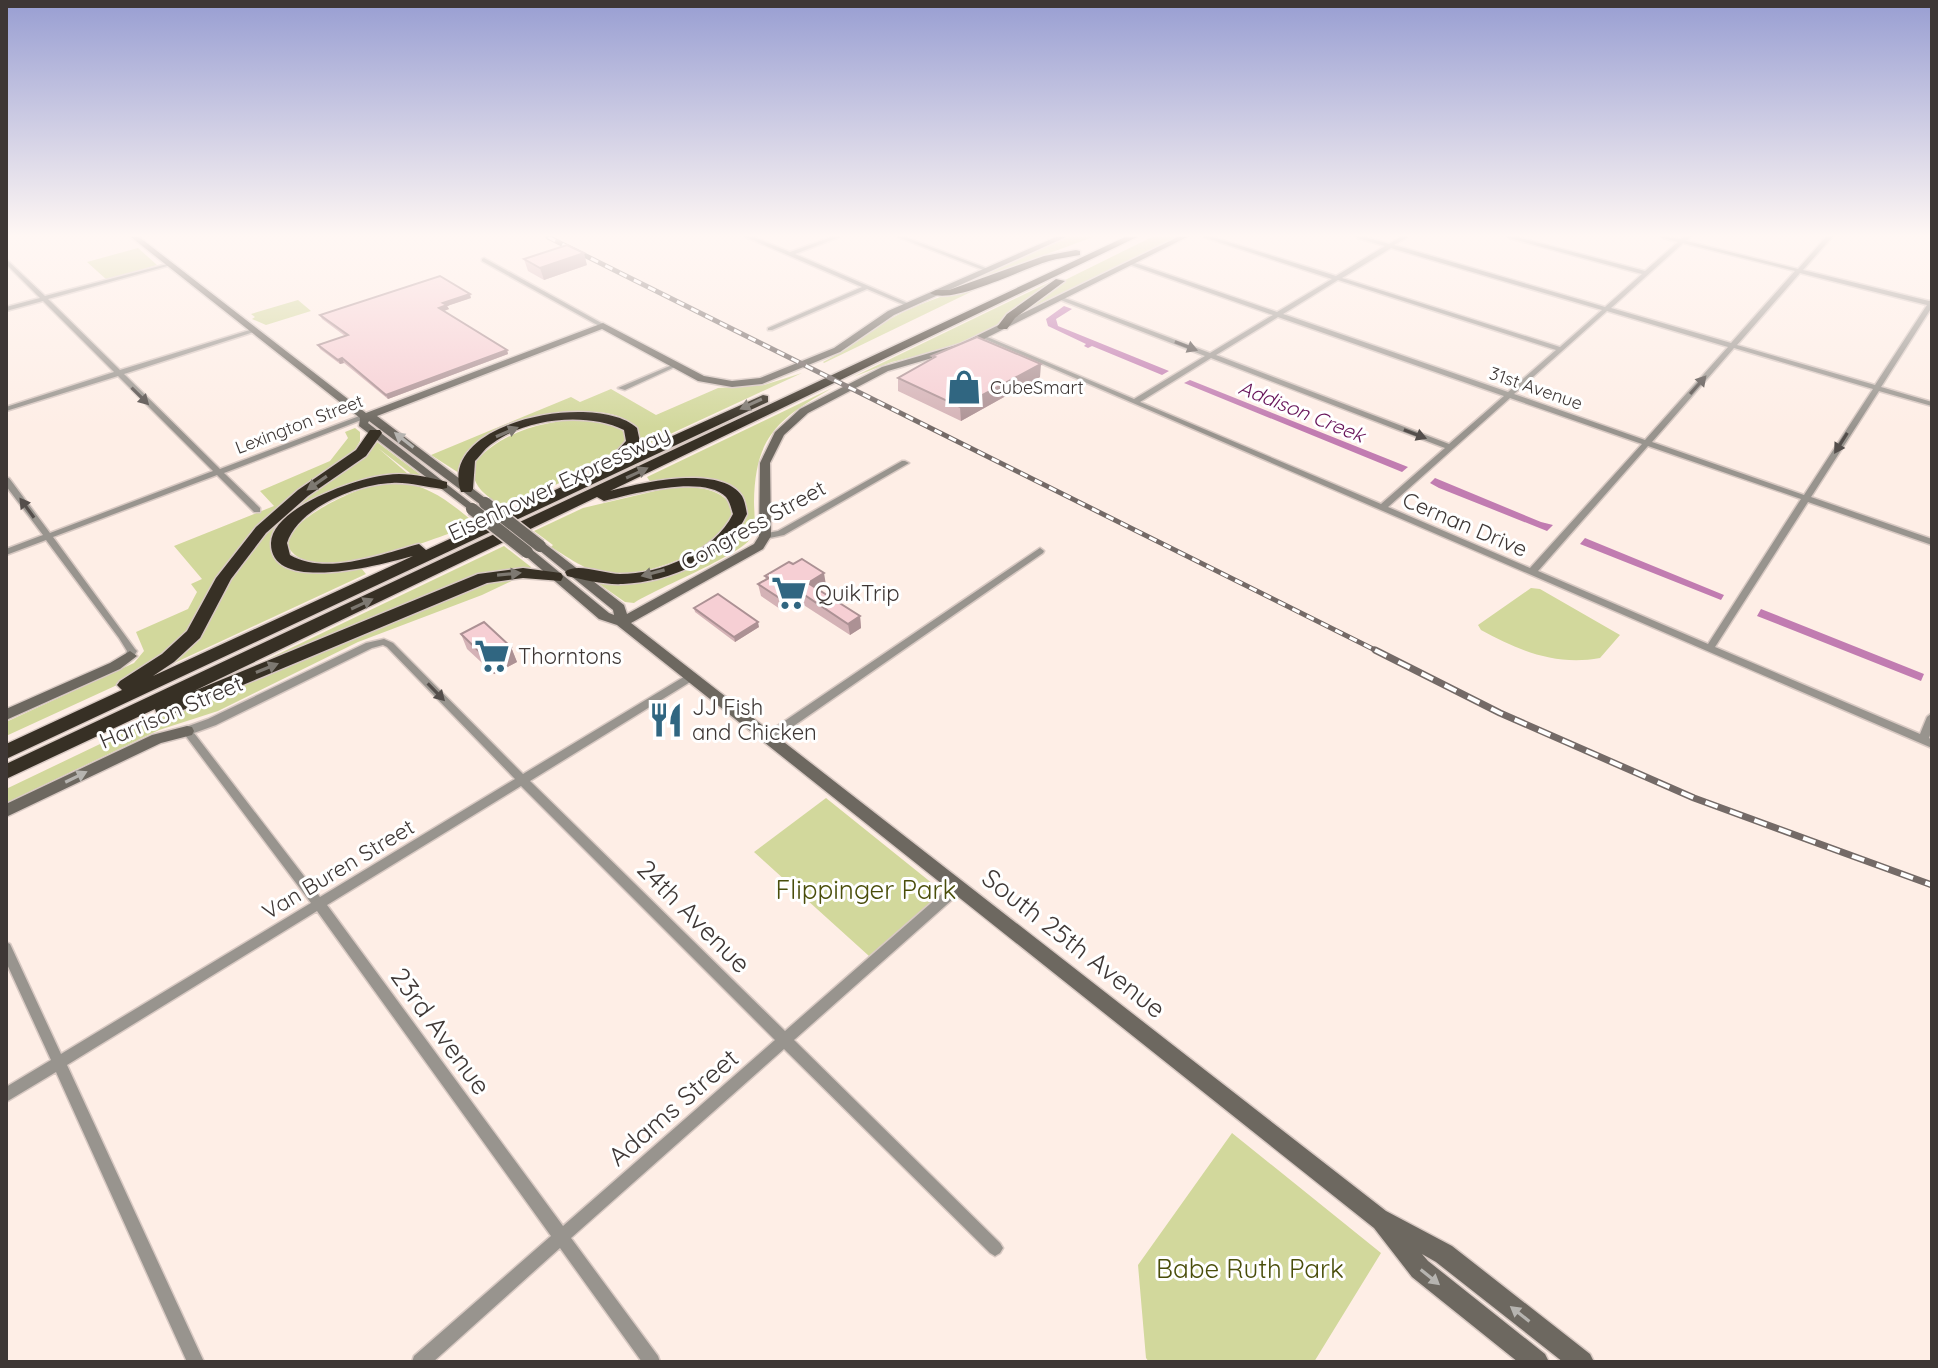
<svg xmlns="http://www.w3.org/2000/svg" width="1938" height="1368" font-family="Quicksand,sans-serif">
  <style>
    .green { fill: #d2d89c }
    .water { fill: #c17cb1 }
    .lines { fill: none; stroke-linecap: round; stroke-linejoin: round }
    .street-casing { stroke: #d8c9c3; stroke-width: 3 }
    .secondary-casing { stroke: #d8c9c3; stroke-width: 3 }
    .highway-casing { stroke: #d8c9c3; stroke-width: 3 }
    .street { fill: #98948e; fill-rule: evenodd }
    .secondary { fill: #6d6860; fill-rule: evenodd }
    .highway { fill: #373025; fill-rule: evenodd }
    .rail-far1-casing { stroke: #746a67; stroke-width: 5 }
    .rail-casing { stroke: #746a67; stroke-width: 7 }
    .rail-far1 { stroke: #fff; stroke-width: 3; stroke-dasharray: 8; stroke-linecap: butt }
    .rail { stroke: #fff; stroke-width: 4; stroke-dasharray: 13; stroke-linecap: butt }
    .secondary-bridge-casing { stroke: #d8c9c3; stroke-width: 15; stroke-linecap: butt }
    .secondary-bridge { stroke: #6d6860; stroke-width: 12 }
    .wall { fill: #d4b2b6 }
    .shaded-wall { fill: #ac9194 }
    .building { fill: #f6cfd4; stroke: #ac9194; stroke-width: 2 }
    .oneway { fill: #544e4b }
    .oneway2 { fill: #7d7871 }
    .oneway3 { fill: #b6b4b0 }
    .labels { text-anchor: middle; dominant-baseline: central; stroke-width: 6; stroke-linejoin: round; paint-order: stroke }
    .far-poi-label { font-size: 18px; fill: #3e3735; stroke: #fff; text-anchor: start }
    .far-street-label { font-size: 18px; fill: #3e3735; stroke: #fff }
    .far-water-label { font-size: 20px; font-style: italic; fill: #661258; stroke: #fff }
    .street-label { font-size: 22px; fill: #3e3735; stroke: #fff }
    .poi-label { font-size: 22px; fill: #3e3735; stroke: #fff; text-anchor: start }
    .near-park-label { font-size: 26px; fill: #4a4e0b; stroke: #fff }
    .near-street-label { font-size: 26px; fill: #3e3735; stroke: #fff }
  </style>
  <rect width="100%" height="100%" fill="#feeee6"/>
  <path class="green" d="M1067,237H1093L947,291Z
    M1152,237H1178L1016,315L1065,280Z
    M138,248L157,265L107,280L87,262Z
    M1010,273L824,363L823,362C848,350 866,332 890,319C928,298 970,288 1010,273Z
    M1054,280L1005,317L999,325L946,349L892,362L853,377Z
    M298,300L311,311L266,325L252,319L255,317L251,314Z
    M802,373L640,448L635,446L636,429C607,389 502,429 471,452C464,457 461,467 459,473L431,455L571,397L580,402L611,389L656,415L718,388L764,385Z
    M832,388C778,419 755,436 754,502C754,513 757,529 750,539C740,555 653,590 634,603L625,602L592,579L629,581L723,545L740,528L746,514L729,488L651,483L647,477Z
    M591,418C607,422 627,423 625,443L616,456L505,509C487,495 473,490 472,465C504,429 545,421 591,418Z
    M355,428L360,432V441L356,448L360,449L294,496L187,636L128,680L6,736V722L134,663L144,651L136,632L188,609L197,592L191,584L202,579L174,546L274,506L260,491L330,461L348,438L345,432Z
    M377,442L426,479L409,476L410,473L378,448L408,474L353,485L285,524L280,561L361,568L366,574L170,665L168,663L222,592L253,544L294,504L372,449Z
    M399,482C429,485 452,504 475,523C444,537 319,584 292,552C271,528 346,494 362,489C375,485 386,483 399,482Z
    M672,487C693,487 718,486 732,506C733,547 653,573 619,575C594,577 571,559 551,547L553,545L534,531L583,508Z
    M504,546L531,567L530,571L518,570L271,662L268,659Z
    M522,576L482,595L358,642L218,711L159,730L6,803V789L169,711L468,587Z
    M1531,588L1540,589L1620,635L1600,658C1556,666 1519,651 1481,630L1478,625Z
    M826,798L933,884L931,902L869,956L754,852Z
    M1232,1133L1381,1253L1314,1362H1149L1146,1358L1138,1265Z"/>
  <path class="water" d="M1064,306L1072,309L1056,319L1058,326L1169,371L1162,375L1092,346L1088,348L1084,346L1086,344L1048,326L1046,319Z
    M1190,380L1408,467L1402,472L1184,383Z
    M1435,478L1541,522L1553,525L1547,531L1439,488L1430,483Z
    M1585,538L1724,595L1721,600L1580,544Z
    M1761,609L1924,674L1921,681L1757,616Z"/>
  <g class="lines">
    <g class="street-casing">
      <path id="street" d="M746,237H753L790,252L832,237H839L795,254L912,305L907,306L867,289L772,330H768V328L862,287Z
        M898,237H905L991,270L986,271Z
        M1204,237H1212L1336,276L1385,246L1358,238L1357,237H1365L1389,244L1401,237H1407L1394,245L1605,307L1642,274L1509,238L1508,237H1516L1645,271L1678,242L1663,238L1662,237L1681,239L1684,237H1690L1686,241L1798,269L1826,237H1832L1803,270L1929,301L1932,300V307L1881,387L1932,402V406L1879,391L1811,497L1932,539V545L1808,502L1715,647L1920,734L1927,717L1932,713V730L1929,738L1932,740V748L980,337L985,336L1134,399L1205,356L1058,299V297H1062L1210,353L1273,315L1128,264V262H1132L1277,312L1332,279ZM1683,243L1795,271L1731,343L1611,308ZM1391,248L1602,310L1560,347L1342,278ZM1800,273L1927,305L1875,385L1737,345ZM1338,280L1556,350L1508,392L1283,314ZM1607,311L1728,347L1645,440L1514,394ZM1278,317L1504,396L1449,444L1216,355ZM1734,348L1873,389L1804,495L1652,442ZM1211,358L1445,448L1381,504L1140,402ZM1510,398L1642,444L1530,568L1388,507ZM1648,446L1801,499L1708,644L1538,571Z
        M484,258L605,325L606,326L601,327L482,261V259Z
        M6,259L45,296L171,263V265L48,299L120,370L253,329H257V331L124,374L220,469L362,415H365L369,417L224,473L260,508V512H254L217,475L53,537L135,649L137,651L133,658H127L125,656L127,651L119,638L46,540L6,555V549L43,535L6,486V478H9L50,533L213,471L118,376L6,411V407L114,372L43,301L6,311V307L40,298L6,264Z
        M672,365L677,366L625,390L618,388Z
        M902,461H905L909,463L784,535L765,539L761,536L762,534L778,531Z
        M1040,548L1044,551L1043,553L772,741H764L763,738L764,735Z
        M384,639L393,643L523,774L687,675H695L696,677L695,679L530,781L785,1031L954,883L958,882L962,883L964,887L962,891L794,1040L1000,1243L1003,1248L1000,1253L995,1256L990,1253L784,1049L571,1238L658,1356L660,1362H642L560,1248L433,1362H412L414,1356L551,1236L317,911L67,1065L204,1362H187L56,1072L6,1102V1087L51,1060L6,962V942L10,944L61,1054L311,903L182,731L183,728L208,719L366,643ZM383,645L387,647L515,779L320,897L194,733L216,725L372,648ZM521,786L775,1040L563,1226L327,905Z"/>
    </g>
    <g class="secondary-casing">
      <path id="secondary" d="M131,237H139L366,413L603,323L704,376L732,381L760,378L834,348L888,311L1056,237H1066L894,315L840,352L762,384L732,387L698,381L602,329L377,416L489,501V505H481L369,421L368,423L476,507V511L472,512L359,426L360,418Z
        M1178,237H1187L966,348L888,371L808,413L784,435L770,463L771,536L763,549L631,623L1386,1211L1452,1246L1590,1354L1594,1362H1563L1436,1262L1422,1254L1428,1261L1545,1354L1549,1362H1518L1412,1277L1374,1228L617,625L599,619L521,552L523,549H531L609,613L614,615L613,610L534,546L536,543H544L624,605L627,614L754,544L759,536L760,463L775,432L800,409L882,367L960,344Z
        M130,651L137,656L120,669L6,720V709L110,663Z
        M187,726L192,727L194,731L192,735L161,743L6,817V804L152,735Z"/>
    </g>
    <g class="highway-casing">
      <path id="highway" d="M1125,237H1137L610,491C641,483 720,464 742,496C745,501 746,509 747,514C727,558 670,582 623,584C605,585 585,580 567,576L565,572C576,562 604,574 620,574C661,574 714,552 733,514C731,508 730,502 726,497C703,474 632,494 604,501L597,497L194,691L478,574L523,568L561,573L563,577L561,581L523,578L487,583L171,715H157L155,709L6,779V764Z
        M1076,250L1080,251V255C1070,257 1059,258 1049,261C1024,268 951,306 930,293L936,290H949L1044,256Z
        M1056,279L1065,281L1015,318L1007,329H999L997,327L1007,314Z
        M763,395L768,396V402L6,759V744L122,690L117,685L120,681L162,654L187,631L216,578L256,527L298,490L356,450L370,430H380L382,433L366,456L308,496L266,533L231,579L200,638L174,662L153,676L413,556C387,563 270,596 271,543C272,507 357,478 387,475C406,472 428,477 447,482V488L442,489C425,487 409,482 392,483C357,484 298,508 287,543L290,555C326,576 382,554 419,544L426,550L611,464L608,461L626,441L624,430C587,412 527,418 493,443C486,447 481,455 475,461L473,489L471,492H461C436,421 597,391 637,428L640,442L626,457Z"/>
    </g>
    <use href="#street" class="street"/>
    <use href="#secondary" class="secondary"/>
    <use href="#highway" class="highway"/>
    <g class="rail-far1-casing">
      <path id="rail-far1" d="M548,237L1379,652"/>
    </g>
    <g class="rail-casing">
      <path id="rail" d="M1375,650L1500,713L1694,798L1932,885"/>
    </g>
    <use href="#rail-far1" class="rail-far1"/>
    <use href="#rail" class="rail"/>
    <g class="secondary-bridge-casing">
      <path id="secondary-bridge" d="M485,503L540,546
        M472,509L527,552"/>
    </g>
    <use href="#secondary-bridge" class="secondary-bridge"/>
  </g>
  <path class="wall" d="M524,259L587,265L544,280L528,271Z
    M471,298L447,306L449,309L444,311L507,350L508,354L388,399L344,363L340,364L320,349L318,345L345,336L322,319L320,315Z
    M932,356L1040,377L961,421L898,391V378L932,359Z
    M765,576L826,585L818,589L860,616L861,628L850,635L799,602L783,611L761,596L758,584L766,580Z
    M694,608L759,627L735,642L695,612Z
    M461,634L511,647L517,662L494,674L467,649Z"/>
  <path class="shaded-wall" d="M584,253L587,265L544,280L540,268Z
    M470,294L471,298L447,306L449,309L441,312L439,308L443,303Z
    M507,350L508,354L388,399L386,395Z
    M342,358L344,363L340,364L338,360Z
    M1041,364L1040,377L961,421L960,407Z
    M824,573L826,585L810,595L808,583Z
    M797,590L799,602L783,611L781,599Z
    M860,616L861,628L850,635L848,624Z
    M758,622L759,627L735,642L734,637Z
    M511,647L517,662L494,674L488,660Z"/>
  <path class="building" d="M567,245L584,253L540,268L524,259Z
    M440,276L470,294L443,303L447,305L439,308L507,350L386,395L342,358L338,360L318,345L348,335L320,315Z
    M977,337L1041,364L960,407L898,378L935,357L932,356Z
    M802,559L824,573L808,583L860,616L848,624L797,590L781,599L758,584L769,578L765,576L789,562L793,564Z
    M718,594L758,622L734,637L694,608Z
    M484,622L511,647L488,660L461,634Z"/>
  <defs><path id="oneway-solid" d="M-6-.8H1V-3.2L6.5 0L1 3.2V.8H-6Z" transform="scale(2)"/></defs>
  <g class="oneway">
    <use href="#oneway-solid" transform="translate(1186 346) rotate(21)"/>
    <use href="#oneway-solid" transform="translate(1698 385) rotate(-49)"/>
    <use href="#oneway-solid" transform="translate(140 396) rotate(45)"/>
    <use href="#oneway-solid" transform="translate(1415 434) rotate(21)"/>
    <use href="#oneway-solid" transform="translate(1841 443) rotate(122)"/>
    <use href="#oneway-solid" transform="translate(27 508) rotate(-126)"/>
    <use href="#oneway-solid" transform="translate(436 692) rotate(46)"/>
  </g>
  <g class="oneway2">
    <use href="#oneway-solid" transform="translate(751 404) rotate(155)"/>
    <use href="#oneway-solid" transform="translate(507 432) rotate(-23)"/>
    <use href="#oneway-solid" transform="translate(637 473) rotate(-25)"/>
    <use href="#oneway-solid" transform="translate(317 483) rotate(145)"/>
    <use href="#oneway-solid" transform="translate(653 573) rotate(165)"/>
    <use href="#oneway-solid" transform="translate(509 574) rotate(-5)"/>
    <use href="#oneway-solid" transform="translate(362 604) rotate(-25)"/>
    <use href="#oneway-solid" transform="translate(267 668) rotate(-22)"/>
  </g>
  <g class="oneway3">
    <use href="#oneway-solid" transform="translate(404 440) rotate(-142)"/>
    <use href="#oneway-solid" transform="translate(76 777) rotate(-26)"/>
    <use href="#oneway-solid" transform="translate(1430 1277) rotate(39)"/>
    <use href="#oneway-solid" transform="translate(1520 1314) rotate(-142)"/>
  </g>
  <linearGradient id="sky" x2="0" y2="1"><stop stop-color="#989ed2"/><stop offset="0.55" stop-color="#fff7f4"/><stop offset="1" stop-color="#fff7f4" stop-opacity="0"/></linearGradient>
  <rect width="1938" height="428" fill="url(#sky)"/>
  <defs>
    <g id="shop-bare" transform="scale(2.76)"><path d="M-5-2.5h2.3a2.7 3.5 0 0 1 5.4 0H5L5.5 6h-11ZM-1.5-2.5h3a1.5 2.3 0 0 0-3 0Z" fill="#306681" stroke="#fff" stroke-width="2.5" paint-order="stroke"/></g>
    <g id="supermarket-bare" transform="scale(2.76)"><path d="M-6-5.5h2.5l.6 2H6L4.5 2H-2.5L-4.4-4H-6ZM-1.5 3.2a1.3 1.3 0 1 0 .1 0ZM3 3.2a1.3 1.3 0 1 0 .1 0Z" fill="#306681" stroke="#fff" stroke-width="2.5" paint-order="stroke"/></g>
    <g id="restaurant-bare" transform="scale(2.76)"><path d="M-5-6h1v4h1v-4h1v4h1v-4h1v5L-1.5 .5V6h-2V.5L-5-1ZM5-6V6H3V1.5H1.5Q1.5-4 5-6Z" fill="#306681" stroke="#fff" stroke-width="2.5" paint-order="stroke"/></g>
  </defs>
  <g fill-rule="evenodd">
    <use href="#shop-bare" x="964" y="387"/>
    <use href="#supermarket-bare" x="789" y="593"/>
    <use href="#supermarket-bare" x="492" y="656"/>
    <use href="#restaurant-bare" x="666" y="720"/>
  </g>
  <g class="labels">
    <g class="far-poi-label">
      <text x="990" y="387">CubeSmart</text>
    </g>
    <g class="far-street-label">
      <text transform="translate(1536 388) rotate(19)">31st Avenue</text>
      <text transform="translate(299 424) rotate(-21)">Lexington Street</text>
    </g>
    <g class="far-water-label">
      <text transform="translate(1302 411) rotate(22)">Addison Creek</text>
    </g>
    <g class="street-label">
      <text transform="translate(559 483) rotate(-25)">Eisenhower Expressway</text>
      <text transform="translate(1465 524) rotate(23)">Cernan Drive</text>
      <text transform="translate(753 525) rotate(-29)">Congress Street</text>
      <text transform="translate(171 712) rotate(-23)">Harrison Street</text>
      <text transform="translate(338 869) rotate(-31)">Van Buren Street</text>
    </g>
    <g class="poi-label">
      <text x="815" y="593">QuikTrip</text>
      <text x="518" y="656">Thorntons</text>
      <text x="692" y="707">JJ Fish<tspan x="692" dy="25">and Chicken</tspan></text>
    </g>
    <g class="near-park-label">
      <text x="866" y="889">Flippinger Park</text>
      <text x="1250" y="1268">Babe Ruth Park</text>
    </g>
    <g class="near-street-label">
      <text transform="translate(694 916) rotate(45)">24th Avenue</text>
      <text transform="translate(1074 943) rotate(38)">South 25th Avenue</text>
      <text transform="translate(441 1031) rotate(54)">23rd Avenue</text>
      <text transform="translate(673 1107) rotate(-41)">Adams Street</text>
    </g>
  </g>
  <rect width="1938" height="1368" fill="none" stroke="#3e3735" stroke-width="16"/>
</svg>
